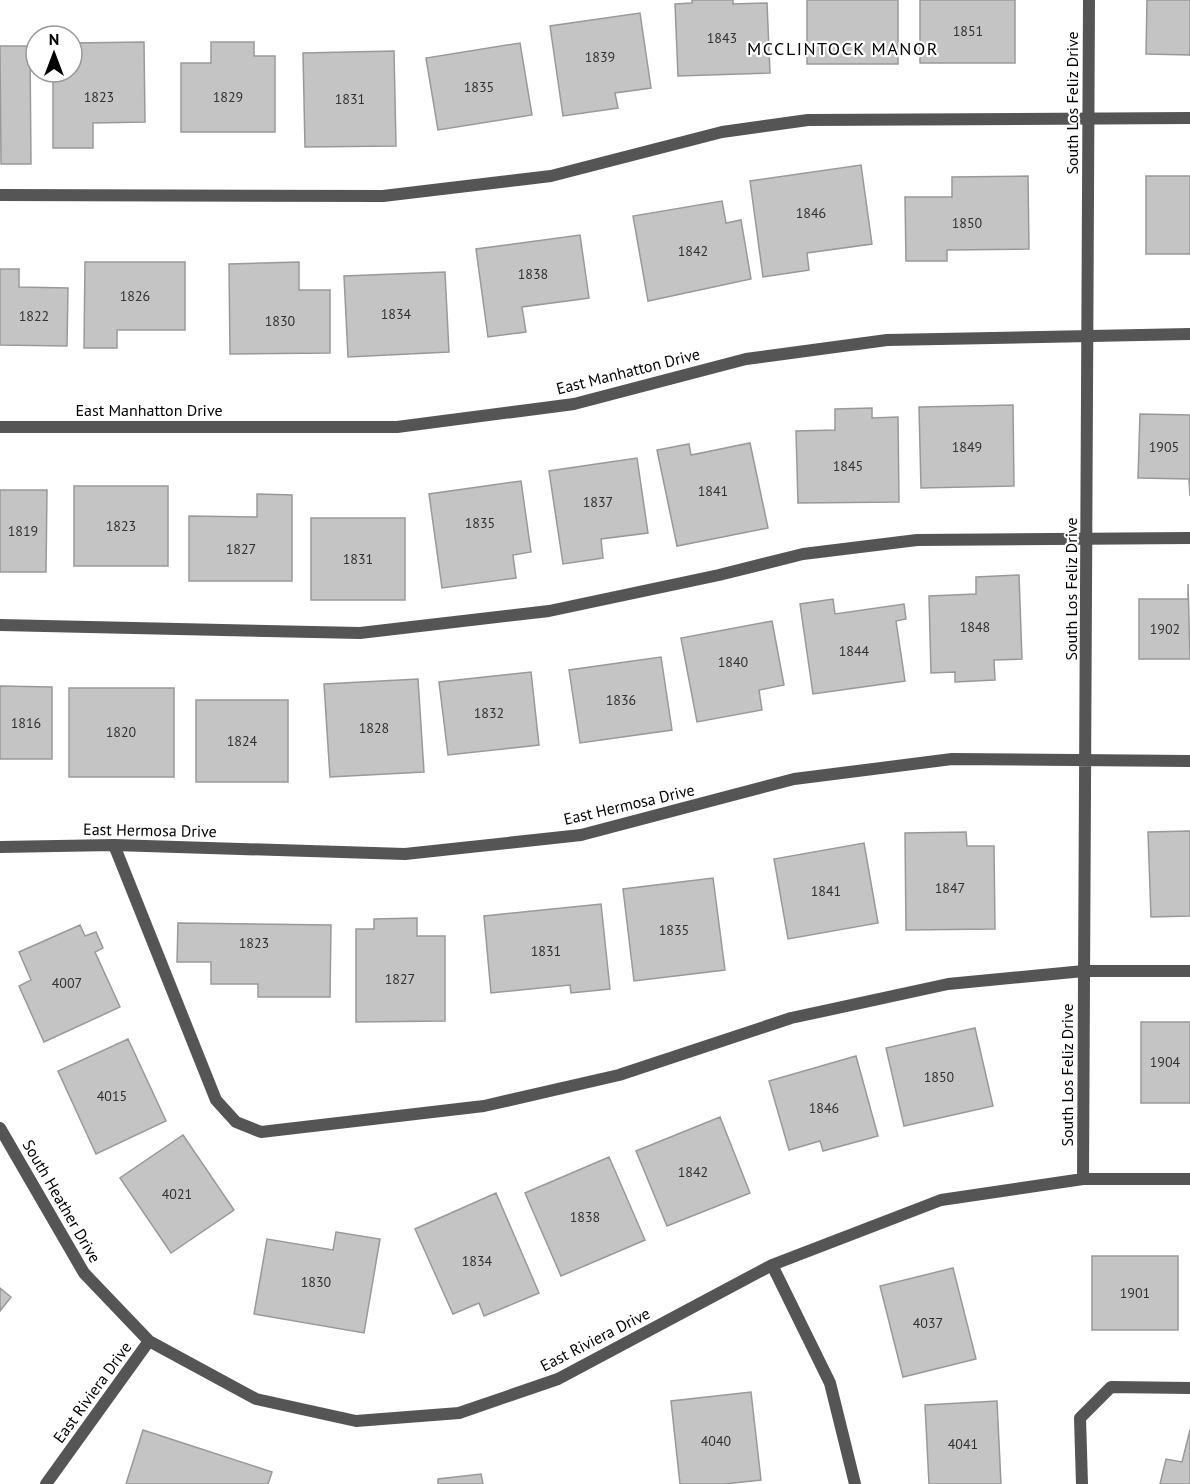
<svg xmlns="http://www.w3.org/2000/svg" width="1190" height="1484" font-family="'PT Sans',sans-serif">
  <style>
    .building { fill: #c4c4c4; stroke: #999; stroke-width: 1.5 }
    .lines { fill: none; stroke-linecap: round; stroke-linejoin: round }
    .lane { stroke: #555; stroke-width: 12 }
    .street { stroke: #555; stroke-width: 12 }
    .labels { text-anchor: middle; dominant-baseline: central; stroke-width: 4.5; stroke-linejoin: round; paint-order: stroke }
    .number-label { font-size: 14px; fill: #313131 }
    .street-label { font-size: 16px; fill: #000; stroke: #fff }
    .neighbourhood-label { font-size: 18px; letter-spacing: 1.5px; fill: #000; stroke: #fff }
  </style>
  <rect width="100%" height="100%" fill="#fff"/>
  <path class="building" d="M692,0H733V4L767,3L770,73L678,76L675,4L692,3Z
    M807,0H898V64H807Z
    M920,0H1015V63H920Z
    M1147,0H1190V55L1146,54Z
    M640,13L651,88L615,93L618,108L563,116L550,26Z
    M144,42L145,122L93,123V148H53V72H72V43Z
    M211,42H254V56H275V132H181V63H211Z
    M520,43L532,115L438,130L426,58Z
    M0,46H30L31,164H1Z
    M394,51L396,146L305,147L303,53Z
    M861,165L872,244L807,253L809,270L763,277L750,181Z
    M1028,176L1029,249L947,250V261H906L905,197H952V177Z
    M1146,176H1190V254H1146Z
    M722,201L726,223L741,220L751,279L648,301L633,216Z
    M580,235L589,298L522,307L526,332L488,337L476,249Z
    M85,262H185V330H117V348H84Z
    M299,262V290H330V353L230,354L229,264Z
    M0,269H19V287L68,288L67,346L0,345Z
    M445,272L449,352L348,357L344,276Z
    M1013,405L1014,486L921,488L919,407Z
    M872,408V418L898,417L899,502L798,503L796,431L835,430V409Z
    M1140,414L1190,415V496L1189,479L1138,478Z
    M750,443L768,528L677,546L657,450L689,444L691,455Z
    M637,458L648,533L601,539L603,558L563,564L549,471Z
    M521,481L531,552L513,555L516,578L442,588L429,494Z
    M74,486H168V566H74Z
    M0,490H47L46,572H0Z
    M257,494L292,495V581H189V516L257,517Z
    M311,518H405V600H311Z
    M1019,575L1022,659L994,660L995,680L955,682V672L931,673L929,596L976,594V577Z
    M1188,584L1190,659H1139V599H1188Z
    M833,599L835,614L904,604L906,619L896,621L905,681L813,694L800,604Z
    M772,621L784,685L759,690L762,710L697,722L681,638Z
    M661,657L672,730L580,743L569,670Z
    M531,672L539,745L448,755L439,682Z
    M418,679L424,772L330,777L324,684Z
    M0,686L52,687V759H0Z
    M69,688H174V777H69Z
    M196,700H288V782H196Z
    M1190,831V916L1151,917L1148,832Z
    M966,832L967,846H994L995,929L906,930L905,833Z
    M864,843L878,923L788,939L774,859Z
    M713,878L725,970L634,981L623,889Z
    M601,904L610,989L571,993L570,985L491,993L484,916Z
    M417,918V936H445V1021L356,1022V929H374V919Z
    M178,923L331,925L330,997H258V984H211V962H177Z
    M80,925L85,936L96,932L103,948L95,952L120,1007L44,1042L19,986L31,980L19,952Z
    M1141,1022H1190V1103H1141Z
    M975,1028L993,1106L904,1126L886,1048Z
    M128,1039L166,1121L96,1154L58,1071Z
    M856,1056L878,1136L823,1151L820,1141L789,1150L769,1081Z
    M720,1117L750,1193L667,1226L636,1151Z
    M183,1135L234,1210L171,1253L120,1178Z
    M609,1157L645,1240L561,1276L525,1193Z
    M496,1193L539,1293L484,1316L479,1303L453,1314L415,1229Z
    M336,1232L380,1239L364,1333L254,1314L267,1239L333,1250Z
    M1092,1256H1178V1330H1092Z
    M953,1268L976,1359L903,1377L880,1286Z
    M0,1288L11,1297L0,1311Z
    M751,1392L761,1480L724,1484H680L671,1401Z
    M997,1401L1001,1484H929L925,1405Z
    M143,1430L272,1472L268,1484H126Z
    M1190,1430V1484H1160L1166,1459L1182,1462Z
    M481,1474L483,1484H438V1479Z"/>
  <g class="lines">
    <path class="lane" d="M0,195L383,196L551,176L722,132L808,120L1190,118
      M0,625L360,633L549,611L719,575L803,554L917,540L1190,538
      M114,845L216,1100L236,1122L261,1132L484,1106L619,1075L791,1018L948,984L1084,971H1190
      M1082,1484L1080,1418L1111,1387L1190,1388"/>
    <path class="street" d="M0,427H397L574,404L746,359L887,340L1190,334
      M0,847L114,845L405,854L581,835L794,779L952,759L1190,761
      M0,1128L84,1273L149,1341L256,1399L356,1421L459,1413L558,1379L772,1265L941,1200L1083,1179H1190
      M1083,1179L1089,0
      M772,1265L830,1383L855,1484
      M46,1484L149,1341"/>
  </g>
  <g class="labels">
    <g class="number-label">
      <text x="968" y="31">1851</text>
      <text x="722" y="38">1843</text>
      <text x="600" y="57">1839</text>
      <text x="479" y="87">1835</text>
      <text x="99" y="97">1823</text>
      <text x="228" y="97">1829</text>
      <text x="350" y="99">1831</text>
      <text x="811" y="213">1846</text>
      <text x="967" y="223">1850</text>
      <text x="693" y="251">1842</text>
      <text x="533" y="274">1838</text>
      <text x="135" y="296">1826</text>
      <text x="396" y="314">1834</text>
      <text x="34" y="316">1822</text>
      <text x="280" y="321">1830</text>
      <text x="967" y="447">1849</text>
      <text x="1164" y="447">1905</text>
      <text x="848" y="466">1845</text>
      <text x="713" y="491">1841</text>
      <text x="598" y="502">1837</text>
      <text x="480" y="523">1835</text>
      <text x="121" y="526">1823</text>
      <text x="23" y="531">1819</text>
      <text x="241" y="549">1827</text>
      <text x="358" y="559">1831</text>
      <text x="975" y="627">1848</text>
      <text x="1165" y="629">1902</text>
      <text x="854" y="651">1844</text>
      <text x="733" y="662">1840</text>
      <text x="621" y="700">1836</text>
      <text x="489" y="713">1832</text>
      <text x="26" y="723">1816</text>
      <text x="374" y="728">1828</text>
      <text x="121" y="732">1820</text>
      <text x="242" y="741">1824</text>
      <text x="950" y="888">1847</text>
      <text x="826" y="891">1841</text>
      <text x="674" y="930">1835</text>
      <text x="254" y="943">1823</text>
      <text x="546" y="951">1831</text>
      <text x="400" y="979">1827</text>
      <text x="67" y="983">4007</text>
      <text x="1165" y="1062">1904</text>
      <text x="939" y="1077">1850</text>
      <text x="112" y="1096">4015</text>
      <text x="824" y="1108">1846</text>
      <text x="693" y="1172">1842</text>
      <text x="177" y="1194">4021</text>
      <text x="585" y="1217">1838</text>
      <text x="477" y="1261">1834</text>
      <text x="316" y="1282">1830</text>
      <text x="1135" y="1293">1901</text>
      <text x="928" y="1323">4037</text>
      <text x="716" y="1441">4040</text>
      <text x="963" y="1444">4041</text>
    </g>
    <g class="street-label">
      <text transform="translate(1072 103) rotate(-90)">South Los Feliz Drive</text>
      <text transform="translate(628 371) rotate(-14)">East Manhatton Drive</text>
      <text x="149" y="410">East Manhatton Drive</text>
      <text transform="translate(1071 589) rotate(-90)">South Los Feliz Drive</text>
      <text transform="translate(629 804) rotate(-13)">East Hermosa Drive</text>
      <text transform="translate(150 830) rotate(1)">East Hermosa Drive</text>
      <text transform="translate(1067 1075) rotate(-90)">South Los Feliz Drive</text>
      <text transform="translate(62 1201) rotate(60)">South Heather Drive</text>
      <text transform="translate(595 1339) rotate(-27)">East Riviera Drive</text>
      <text transform="translate(92 1392) rotate(-54)">East Riviera Drive</text>
    </g>
    <g class="neighbourhood-label">
      <text x="843" y="48">MCCLINTOCK MANOR</text>
    </g>
  </g>
  <g transform="translate(54 54)"><circle r="28" fill="#ffffff" stroke="#999999" stroke-width="1.5"/>
  <path d="M0-4.5L10 22L0 15L-10 22Z" fill="#000000"/>
  <text y="-9" font-size="16" font-weight="bold" text-anchor="middle" fill="#000000">N</text>
  </g>
</svg>
